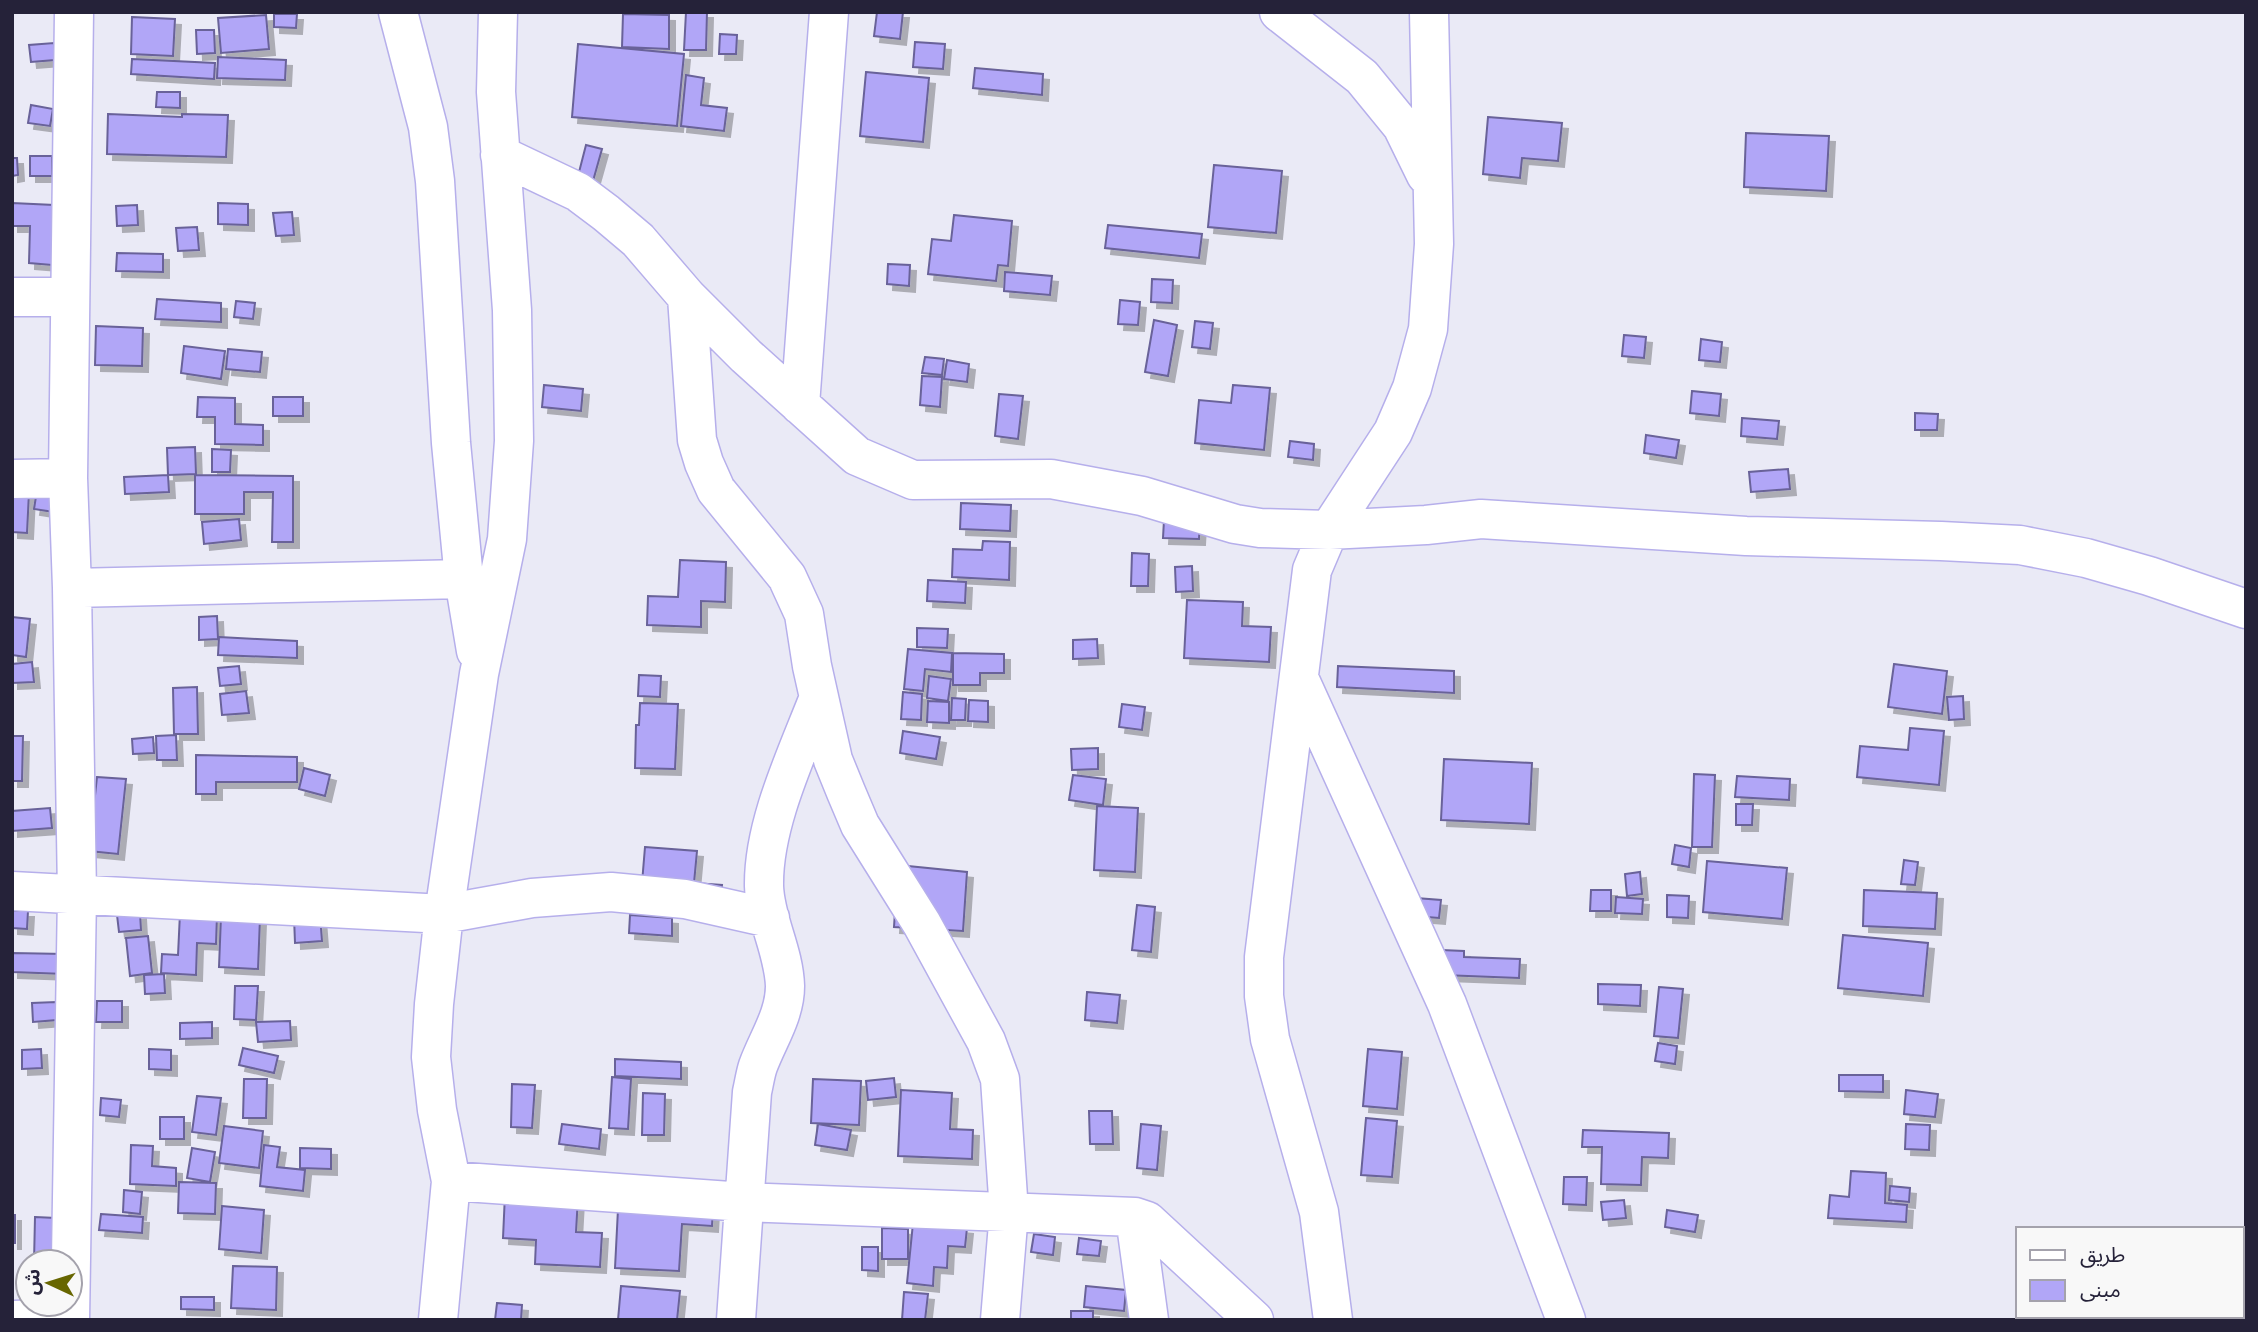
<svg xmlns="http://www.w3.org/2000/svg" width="2258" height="1332" font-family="Overpass,'Noto Sans Arabic',sans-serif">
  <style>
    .building { fill: #b1a6f7; stroke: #696299; stroke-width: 2; filter: url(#shadow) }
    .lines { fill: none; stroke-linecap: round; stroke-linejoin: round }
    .minor-casing { stroke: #b6afeb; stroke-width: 41 }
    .minor { stroke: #fff; stroke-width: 38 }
  </style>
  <defs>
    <filter id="shadow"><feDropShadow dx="6" dy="6" stdDeviation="0" flood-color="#0004"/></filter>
  </defs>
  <rect width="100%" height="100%" fill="#eaeaf6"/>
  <path class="building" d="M686,12H707L706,50H684Z
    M877,12H903L900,39L874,36Z
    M274,14H297L296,28L274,27Z
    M623,14L669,15V49L622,47Z
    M266,15L269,49L221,53L218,18Z
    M132,17L175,19L173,56L131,54Z
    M196,30H214L215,53L197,54Z
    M720,34L737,35L736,54H719Z
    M915,42L945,44L943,69L913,67Z
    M54,43L55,60L31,62L29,45Z
    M578,44L684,54L677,126L572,117Z
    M218,57L286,60L285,80L217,78Z
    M132,59L215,63L214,79L131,74Z
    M975,68L1043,74L1042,95L973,88Z
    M866,72L929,78L923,142L860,136Z
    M686,75L704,78L701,105L727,108L724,131L681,126Z
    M157,92H180V108L156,107Z
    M31,105L53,109L50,126L28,123Z
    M108,114L182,117V114L228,115L226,157L107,154Z
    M1488,117L1562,123L1558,161L1522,158L1520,178L1483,174Z
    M1746,133L1829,136L1826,191L1744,187Z
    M586,145L602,149L593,181L578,176Z
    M30,156H52V176H30Z
    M12,158H17L18,175L12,176Z
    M1214,165L1282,171L1276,233L1208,227Z
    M12,203L54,205L52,265L29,263L30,226H12Z
    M218,203L248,204V225L218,224Z
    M137,205L138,225L117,226L116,206Z
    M292,212L294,235L276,236L273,213Z
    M954,215L1012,221L1008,266L998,265L996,281L928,274L932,239L951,241Z
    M1108,225L1202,234L1199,258L1105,248Z
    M197,227L199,250L178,251L176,228Z
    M117,253L163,254V272L116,271Z
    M888,264L910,265L909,286L887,284Z
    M1005,272L1052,276L1050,295L1004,291Z
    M1152,279L1173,280L1172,303L1151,302Z
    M157,299L221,303V322L155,319Z
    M1120,300L1140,302L1138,325L1118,324Z
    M236,301L255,303L253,319L234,317Z
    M1154,320L1177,325L1168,376L1145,372Z
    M1195,321L1213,323L1210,349L1192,347Z
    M96,326L143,328L142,366L95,365Z
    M1624,335L1646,337L1644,358L1622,356Z
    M1701,339L1722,342L1720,362L1699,360Z
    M184,346L225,351L221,379L181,373Z
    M228,349L262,352L260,372L226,369Z
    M925,357L944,359L942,375L922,373Z
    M947,360L969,364L967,382L944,379Z
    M922,376L942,377L940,407L920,405Z
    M544,385L583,389L581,411L542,407Z
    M1233,385L1270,388L1264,450L1195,443L1199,400L1231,403Z
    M1692,391L1721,394L1719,416L1690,413Z
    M999,394L1023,396L1018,439L995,436Z
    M198,397L235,398V424L263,425V445L215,444V417H197Z
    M273,397H303V416H273Z
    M1915,413L1938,414L1937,430H1915Z
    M1742,418L1779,421L1777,439L1741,436Z
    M1646,435L1679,440L1676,458L1644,453Z
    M1290,441L1314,444L1313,460L1288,457Z
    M195,447L196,474L168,475L167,448Z
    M212,449L231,450L230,472H212Z
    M1788,469L1790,489L1751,492L1749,472Z
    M168,475L169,492L125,494L124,477Z
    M195,475L293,476V542H272L273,492H244V514H195Z
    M37,490L57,493L54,512L34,509Z
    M12,491L29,492L27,533L12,532Z
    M961,503L1011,505L1010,531L960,529Z
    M239,519L241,540L204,544L202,522Z
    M1164,520L1200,521L1199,539L1163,538Z
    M983,541L1010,542L1009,580L952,577L953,549L982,550Z
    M1132,553L1149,554L1148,586H1131Z
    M680,560L726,562L725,602L701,601V627L647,625L648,596L678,597Z
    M1192,566L1193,591L1176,592L1175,567Z
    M928,580L966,582L965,603L927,601Z
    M1187,600L1243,602L1242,626L1271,627L1269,662L1184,658Z
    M217,616L218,639L199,640V617Z
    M12,617L30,619L26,657L12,655Z
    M917,628L948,629L947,648L917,647Z
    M219,637L297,641V658L218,655Z
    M1097,639L1098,658L1073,659V640Z
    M908,649L952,653L951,672L925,669L923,691L904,689Z
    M953,653L1004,654V673H980V685H953Z
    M32,662L34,682L12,683V664Z
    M1894,664L1947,671L1942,714L1888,707Z
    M239,666L241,684L220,686L218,668Z
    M1338,666L1454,671V693L1337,687Z
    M639,675L661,676L660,697L638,696Z
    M929,676L951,679L948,701L927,698Z
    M197,687L198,734H174L173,688Z
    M246,691L249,713L222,715L220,694Z
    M903,692L922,694L921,720L901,719Z
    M1963,696L1964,719L1949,720L1947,697Z
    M952,698L966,699L965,720H951Z
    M969,700L988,701V722L968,721Z
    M928,701L949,702V723L927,722Z
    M640,703L678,704L675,769L635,768L636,725H639Z
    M1122,704L1145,707L1142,730L1119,727Z
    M1910,728L1944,731L1939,785L1857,777L1860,746L1908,750Z
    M903,731L940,737L936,759L900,753Z
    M176,735L177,760H157L156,736Z
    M12,736H23L22,781H12Z
    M153,737L154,753L133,754L132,739Z
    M1098,748V769L1072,770L1071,749Z
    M196,755L297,757V782H216V794H196Z
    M1444,759L1532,763L1529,824L1441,820Z
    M304,768L330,775L325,796L299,789Z
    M1694,774L1715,775L1712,847H1692Z
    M1073,775L1106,779L1103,805L1069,800Z
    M1737,776L1790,779L1789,800L1735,797Z
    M97,777L126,779L118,854L89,851Z
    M1736,804H1753L1752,825H1736Z
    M1097,806L1138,808L1135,872L1094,870Z
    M50,808L52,828L12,831V811Z
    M1675,845L1691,848L1689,867L1672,864Z
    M645,847L697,851L694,883L722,885L719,914L640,907Z
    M1904,860L1918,862L1915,885L1901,884Z
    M1707,861L1787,868L1782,919L1703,912Z
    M898,865L967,872L963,931L894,927Z
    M1640,872L1642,894L1627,896L1625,874Z
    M1591,890H1611V911H1590Z
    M1864,890L1937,893L1935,929L1863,926Z
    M1667,895L1689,896L1688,918L1667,917Z
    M1403,897L1441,900L1439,918L1402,915Z
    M1616,897L1643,899L1642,914L1615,913Z
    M1137,905L1155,907L1151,952L1132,950Z
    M12,911H28L27,929L12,928Z
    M140,913L141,930L119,932L117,915Z
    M180,913L217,915L216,944L197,943L196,975L161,973L162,954L178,955Z
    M320,915L322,941L295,943L294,917Z
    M630,915L672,918V936L629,933Z
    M221,916L260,918L258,969L219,967Z
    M1843,935L1928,943L1923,996L1838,988Z
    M148,936L152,973L130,976L126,938Z
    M1418,949L1464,951V957L1520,959L1519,978L1417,974Z
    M12,953L65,954V974L12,972Z
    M164,974L165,993L145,994L144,975Z
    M1598,984L1641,985L1640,1006L1598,1004Z
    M235,986H258L256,1020L234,1019Z
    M1659,987L1683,989L1678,1038L1654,1036Z
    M1087,992L1120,995L1117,1023L1085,1020Z
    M97,1001H122V1022H96Z
    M56,1002L57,1020L33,1022L32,1003Z
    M290,1021L291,1040L258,1042L256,1022Z
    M212,1022V1038L180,1039V1023Z
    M1658,1043L1677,1046L1675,1064L1655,1061Z
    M243,1048L278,1056L274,1073L239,1065Z
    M41,1049L42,1068L22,1069V1050Z
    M149,1049L171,1050V1070L149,1069Z
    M1368,1049L1402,1052L1397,1109L1363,1106Z
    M615,1059L681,1062V1079L615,1076Z
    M1839,1075H1883V1092L1839,1091Z
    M612,1077L631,1079L628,1129L609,1128Z
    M894,1078L896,1097L868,1100L866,1081Z
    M244,1079H267L266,1118H243Z
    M813,1079L861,1081L859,1125L811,1123Z
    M512,1084L535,1085L532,1128L511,1127Z
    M901,1090L952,1093L950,1129L973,1130L972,1159L898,1156Z
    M1906,1090L1938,1094L1935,1117L1904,1114Z
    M643,1093L665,1094L664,1135H642Z
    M197,1096L221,1098L216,1135L192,1132Z
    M101,1098L121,1100L119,1117L100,1115Z
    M1089,1111H1112L1113,1144H1090Z
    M160,1117H184V1139H160Z
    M1366,1118L1397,1121L1392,1177L1361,1175Z
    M562,1124L601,1129L599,1149L559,1144Z
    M818,1124L851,1130L847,1150L815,1145Z
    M1141,1124L1161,1126L1157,1170L1137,1168Z
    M1906,1124L1930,1125L1929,1150L1905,1149Z
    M224,1126L263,1131L259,1168L219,1163Z
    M1583,1130L1669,1133L1668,1158L1642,1157L1641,1185L1601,1184L1602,1147H1582Z
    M131,1145L153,1146L152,1166L176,1168V1186L130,1184Z
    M264,1145L280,1147L277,1167L305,1170L303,1191L260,1186Z
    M192,1148L215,1152L210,1182L187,1178Z
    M300,1148L331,1149V1169L300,1168Z
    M1851,1171L1886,1173L1885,1203L1907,1205L1906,1222L1828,1218L1830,1195L1849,1197Z
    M1564,1177H1587L1586,1205L1563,1204Z
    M179,1182L216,1183L215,1214L178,1213Z
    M1890,1186L1910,1188L1909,1202L1889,1200Z
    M124,1190L142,1192L140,1214L123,1212Z
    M714,1190L712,1226L682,1224L679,1271L615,1268L618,1209Z
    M505,1194L578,1197L576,1232L602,1233L600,1267L535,1264L536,1240L503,1238Z
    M1624,1200L1626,1218L1603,1220L1601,1202Z
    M222,1206L264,1210L261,1253L219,1249Z
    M1667,1210L1698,1215L1695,1232L1665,1227Z
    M101,1214L143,1217L142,1233L99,1230Z
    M12,1215H15V1243H12Z
    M35,1217L56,1218L55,1262H34Z
    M913,1223L967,1228L965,1247L948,1246L947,1268L934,1267L933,1286L907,1283Z
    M882,1228L908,1229V1259H882Z
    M1034,1234L1055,1237L1053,1255L1031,1252Z
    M1079,1238L1101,1241L1099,1256L1077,1254Z
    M862,1247H878V1271L862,1270Z
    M233,1266L277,1267L276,1310L231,1308Z
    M621,1286L680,1291L677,1320H618Z
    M1086,1286L1126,1290L1124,1311L1084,1307Z
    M904,1292L928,1294L925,1320H902Z
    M181,1297H214V1310L181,1309Z
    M497,1303L522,1305L521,1320H495Z
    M1071,1311H1093V1320H1071Z"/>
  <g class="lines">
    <g class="minor-casing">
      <path id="minor" d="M398,12L428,127L435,181L451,443L464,579L476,651
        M1279,12L1362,77L1402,126L1426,175
        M500,155L578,192L606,213L638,240L687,297L746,356L857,456L913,480L1051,479L1142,496L1235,524L1260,528L1329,530L1426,525L1481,519L1746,536L1941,541L2020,545L2086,558L2149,576L2246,609
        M12,297H70
        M687,297L697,440L704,463L716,490L787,577L804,614L812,666L833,760L846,792L860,825L922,924L986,1041L1000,1079L1009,1212L1000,1320
        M800,405L829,12
        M12,479L68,478
        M72,588L464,579
        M1299,678L1447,1004L1566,1320
        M12,891L444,914L532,898L611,892L685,899L770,918
        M451,1181L744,1202L1135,1217L1147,1221L1254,1320
        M1135,1217L1149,1320
        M14,1320L70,1318
        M70,1320L77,894L72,588L68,478L74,12
        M438,1320L451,1181L437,1110L431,1057L434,1004L444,914L479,674L507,539L514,441L512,310L496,92L498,12
        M736,1320L752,1092C754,1084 755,1075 758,1066C768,1039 785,1015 785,986C784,951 765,920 764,886C763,824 797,754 819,697
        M1333,1320L1319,1212L1270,1039L1264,996V957L1312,570L1329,530L1393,432L1412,388L1428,329L1434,244L1429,12"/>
    </g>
    <use href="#minor" class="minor"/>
  </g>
  <rect width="2258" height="1332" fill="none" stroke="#252239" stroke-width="28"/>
  <rect x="2016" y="1227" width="228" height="91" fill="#f8f8f8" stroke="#a4a2ac" stroke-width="2"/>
  <rect x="2030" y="1250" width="35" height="10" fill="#ffffff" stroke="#a4a2ac" stroke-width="2"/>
  <text x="2080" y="1262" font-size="21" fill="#252239">طريق</text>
  <rect x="2030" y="1280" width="35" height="21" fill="#b1a6f7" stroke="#a4a2ac" stroke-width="2"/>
  <text x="2080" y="1297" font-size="21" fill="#252239">مبنى</text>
  <g transform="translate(49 1283) rotate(274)"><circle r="33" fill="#f8f8f8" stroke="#a4a2ac" stroke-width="2"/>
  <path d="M0-5L12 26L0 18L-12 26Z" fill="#676600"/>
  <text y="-10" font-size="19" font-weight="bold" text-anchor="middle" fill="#252239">ش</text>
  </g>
</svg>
